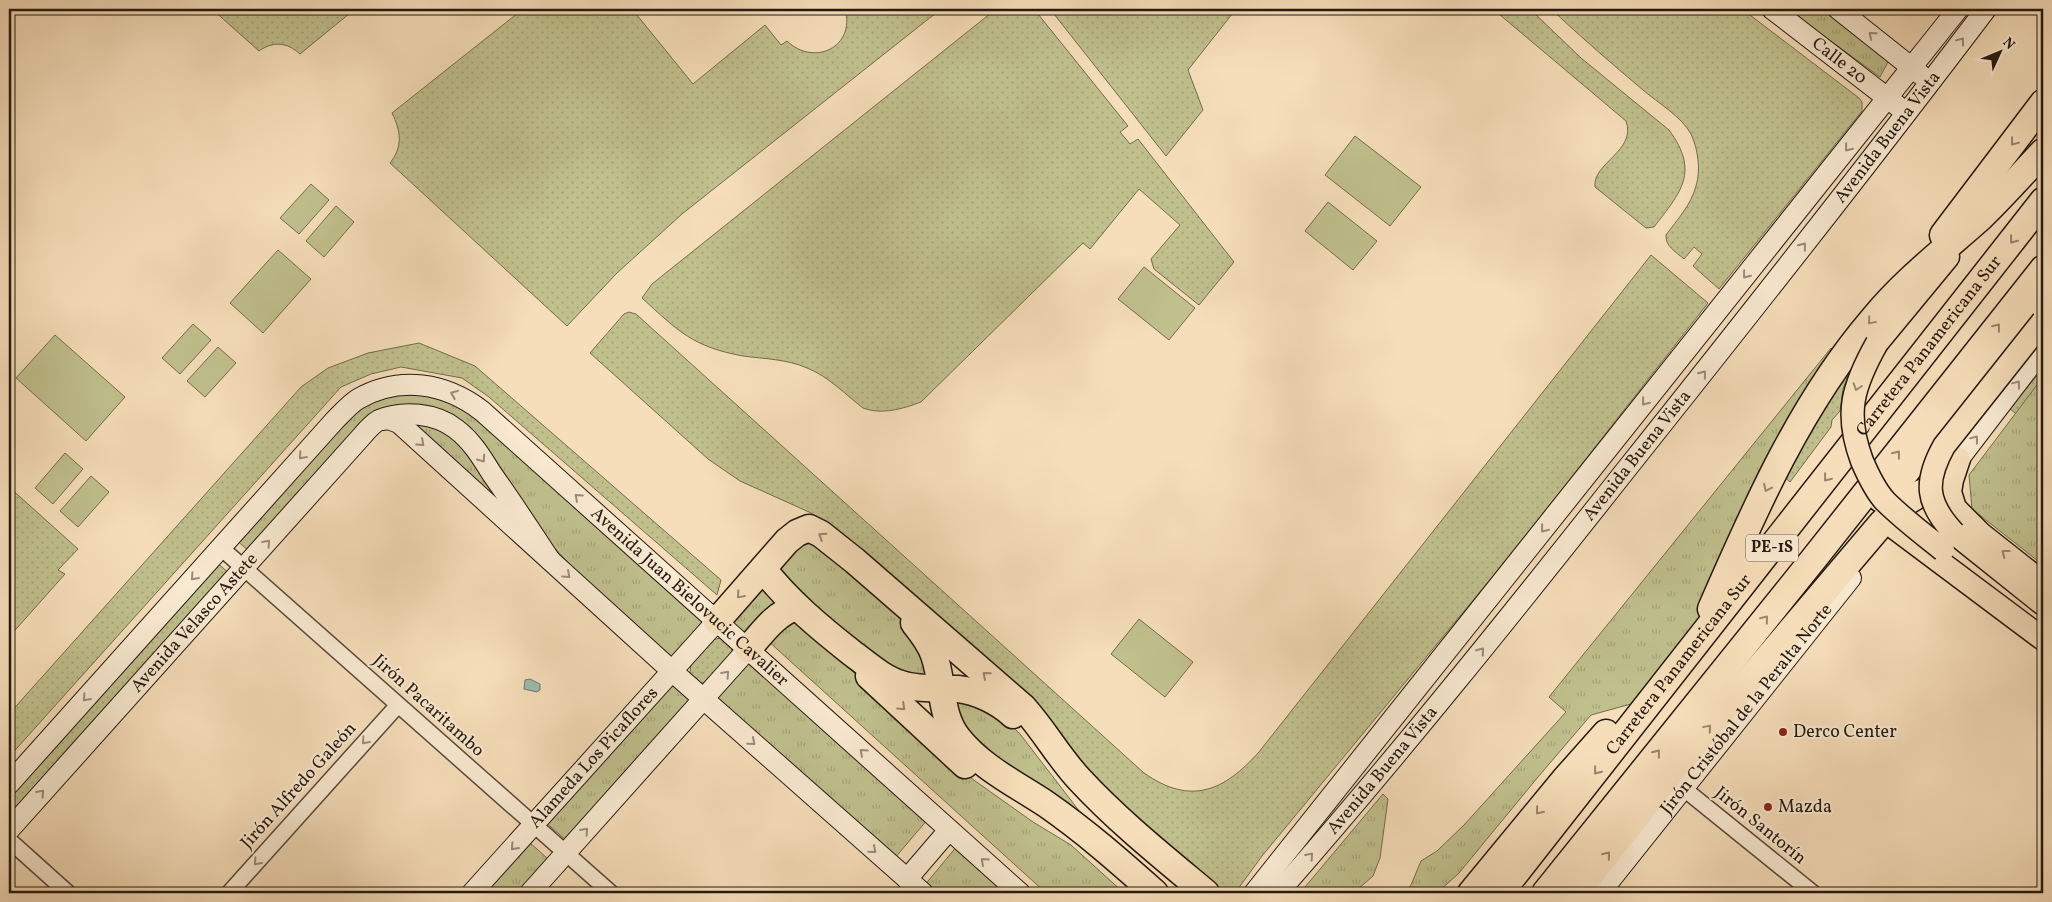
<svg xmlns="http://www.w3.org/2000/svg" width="2052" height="902" font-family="Vollkorn,serif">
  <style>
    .grass { fill: url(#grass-dots); stroke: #726c4f }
    .park { fill: url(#park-tufts); stroke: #726c4f }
    .pitch { fill: #c0c08d; stroke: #726c4f }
    .water { fill: #9dbcaf; stroke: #6d7b70 }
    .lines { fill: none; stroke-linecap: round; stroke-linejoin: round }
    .street-casing { stroke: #584a3b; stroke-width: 18 }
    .secondary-casing { stroke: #241911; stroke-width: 22 }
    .primary-casing { stroke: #241911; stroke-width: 25 }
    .highway-casing { stroke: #241911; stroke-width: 29 }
    .street { stroke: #f9ead2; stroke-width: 15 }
    .secondary { stroke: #f9ead2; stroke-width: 20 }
    .primary { stroke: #f6deba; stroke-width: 22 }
    .highway { stroke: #f6deba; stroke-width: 26 }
    .primary-bridge-casing { stroke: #241911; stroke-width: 25; stroke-linecap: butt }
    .primary-bridge { stroke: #f6deba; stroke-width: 22 }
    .oneway { stroke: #998c7b }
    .oneway2 { stroke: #98856e }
    .poi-dot { fill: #8f2418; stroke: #f9ead2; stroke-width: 2 }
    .labels { text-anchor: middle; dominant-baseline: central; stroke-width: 4; stroke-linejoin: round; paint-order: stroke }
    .shield { fill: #f9ead2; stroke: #64584b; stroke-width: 1 }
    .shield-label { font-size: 16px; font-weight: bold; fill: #241911 }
    .street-label { font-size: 18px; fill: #241911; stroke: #f9ead2 }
    .poi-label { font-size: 18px; fill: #241911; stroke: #f9ead2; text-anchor: start }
  </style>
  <defs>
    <pattern id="grass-dots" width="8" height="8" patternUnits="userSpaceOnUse" patternTransform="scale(1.25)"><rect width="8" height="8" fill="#c0c08d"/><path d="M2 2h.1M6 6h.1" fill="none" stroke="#a5a479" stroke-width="1.8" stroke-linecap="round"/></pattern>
    <pattern id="park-tufts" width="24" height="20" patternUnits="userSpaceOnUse" patternTransform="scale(1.25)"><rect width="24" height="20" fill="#c0c08d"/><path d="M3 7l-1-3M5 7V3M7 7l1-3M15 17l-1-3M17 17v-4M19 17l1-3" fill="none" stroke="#a5a479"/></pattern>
  </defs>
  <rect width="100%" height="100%" fill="#f6deba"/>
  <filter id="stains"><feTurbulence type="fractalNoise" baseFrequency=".004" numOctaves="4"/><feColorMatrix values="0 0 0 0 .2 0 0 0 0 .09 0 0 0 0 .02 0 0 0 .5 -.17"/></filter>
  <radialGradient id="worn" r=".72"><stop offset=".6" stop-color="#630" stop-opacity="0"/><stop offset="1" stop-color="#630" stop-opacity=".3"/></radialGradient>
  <path class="grass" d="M212,9H355L300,54C287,42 273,41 259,51Z
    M523,9H632L693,84L765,25L781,45L787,41C814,67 856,47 845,9H941L682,214L617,273L567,326L390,163C403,147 401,131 392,113Z
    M996,9H1034L1128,126L1120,132L1130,144L1138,139L1234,262L1199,305L1154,269L1151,259L1180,225L1139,189L1090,249L1083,243L921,402C902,409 882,415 863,408C846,395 828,376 807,368C787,359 765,359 743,356C693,347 678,331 642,298L652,284Z
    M1050,9H1236L1188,70L1203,110L1166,156Z
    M1493,9H1530L1581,58L1669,130C1700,172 1681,192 1654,227L1646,228L1595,187C1592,163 1637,151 1626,121Z
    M1551,9H1742L1859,98L1862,102V111L1719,289L1693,266L1702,254L1694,247L1684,259C1676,252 1665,246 1666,235C1677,220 1691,205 1696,186C1701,170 1698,149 1691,134C1681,116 1658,103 1643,90C1612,64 1581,37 1551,9Z
    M1651,255L1708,303L1512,553L1262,856L1235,893H1216L1097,788L902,587L836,528L809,512L740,481L708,459L590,353L624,314L629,312L636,314L1144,773C1191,806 1224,791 1259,752Z
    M419,343L475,366L721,580L717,595L489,397L462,378L401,367L371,374L341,387L9,757V714L301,387L328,368L368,353Z
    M1855,358L1843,389L1840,411L1832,420L1831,427L1790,482L1780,473Z
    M2043,369V429L2039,433L2009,408Z
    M9,487L78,549L58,570L65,574L9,637Z
    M215,561L230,574L9,821V791Z
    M722,638L732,647C731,664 716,679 700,684L690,674L691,661L711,640Z"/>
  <path class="park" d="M1787,9H1829L1890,58L1880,77Z
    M1831,348L1836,353L1700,620L1631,704L1591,715L1538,777L1459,873L1437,893H1405L1411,885L1421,861L1437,851L1464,825L1566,712L1549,697Z
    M2043,377V565L1972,509L1969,475Z
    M428,394L464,406L706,620L671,660L572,567L552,545L480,443L399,409L250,552L235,539L352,412L385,395Z
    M405,421H417L455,435L510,514Z
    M805,541H814L868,585L902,621L933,677L920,682L865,652L779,572L781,564Z
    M756,589H768L776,597L777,608L750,636L733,626L731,618Z
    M790,613L954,766L1033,822L1071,845L1124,893H1046L767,640Z
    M745,661H751L928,819L894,859L716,699Z
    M670,683L690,701L566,840L544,821Z
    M951,699H961L1005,719L1020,734L1080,812L1110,842L969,739Z
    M1383,794L1388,799L1380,858L1373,876L1357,890L1350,893H1300Z
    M528,841L548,859L518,893H482Z
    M957,846L1009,893H932L924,886Z"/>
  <path class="pitch" d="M1355,136L1421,187L1390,226L1325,175Z
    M311,184L329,200L299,234L280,218Z
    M1328,202L1377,241L1353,270L1305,231Z
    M336,206L354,222L324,257L306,241Z
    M278,250L311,279L263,333L230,303Z
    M1144,267L1195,308L1169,340L1118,299Z
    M193,324L211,340L180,374L162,358Z
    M55,335L125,397L86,441L16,378Z
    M218,347L236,363L205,397L187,381Z
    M65,453L83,469L53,504L35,488Z
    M91,476L109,492L78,527L60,511Z
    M1139,619L1193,662L1165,697L1111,654Z"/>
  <path class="water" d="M530,679L540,684V690L537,692L524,689L525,680Z"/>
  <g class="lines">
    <g class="street-casing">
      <path id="street" d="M220,547L611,893
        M1683,788L1813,893
        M9,840L68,893
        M229,893L398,705"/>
    </g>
    <g class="secondary-casing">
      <g id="secondary">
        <path id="s1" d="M1772,9L1899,107"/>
        <path d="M1838,9L1921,75"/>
        <path d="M383,420L388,419L399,423L673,672L923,893"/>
        <path d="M1949,470L1959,459L2043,349"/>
        <path id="s2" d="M9,784L335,420C342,413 350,404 358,399C400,375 446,383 482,411L1020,893"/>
        <path id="s3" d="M9,830L362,436C367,430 372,424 379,420C403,410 436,413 456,429C472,441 482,458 492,474C512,502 531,531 550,560"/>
        <path d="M907,879L949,830"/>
        <path id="s4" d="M472,893L717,621"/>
        <path d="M530,893L748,649"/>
        <path d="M1254,893L1958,9"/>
        <path id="s5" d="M1278,893C1398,756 1512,614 1625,471C1747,318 1868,165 1986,9"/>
        <path id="s6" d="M1600,893L1851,578"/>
      </g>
    </g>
    <g class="primary-casing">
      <path id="primary" d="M1877,343L1948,257
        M1959,459L1952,480L1950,492L1955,508L1981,534L2043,583
        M1892,526L2043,639
        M1954,533L2043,604"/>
    </g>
    <g class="highway-casing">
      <g id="highway">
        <path d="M1943,235L2043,103"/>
        <path d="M1881,499L1905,473L2043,302"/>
        <path d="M763,569C789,602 819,627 852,653C867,664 882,678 901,684C919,690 939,688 958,689C977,691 999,702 1013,715"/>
        <path d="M1711,609C1755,508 1801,403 1873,319C1904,281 1944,250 1980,218C2002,197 2022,174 2043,152"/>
        <path d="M717,621L787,541L797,533L809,528L821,534L855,561L1023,707C1044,730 1059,758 1080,780C1118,821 1163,857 1206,893"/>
        <path d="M914,623C922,633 930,643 934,655C944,683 939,714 958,738C982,768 1016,784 1046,804C1085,831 1120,862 1155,893"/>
        <path d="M748,649C763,632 775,614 796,607"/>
        <path d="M869,676L965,765"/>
        <path d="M1471,893L1565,779L1606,733"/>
        <path id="s7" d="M1500,893L2043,201"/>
        <path d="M1545,893L1812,561L2043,269"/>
        <path d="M1576,893L1676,766L1882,523L1900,506L1921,493"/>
      </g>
    </g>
    <use href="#street" class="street"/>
    <use href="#secondary" class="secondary"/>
    <use href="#primary" class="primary"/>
    <use href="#highway" class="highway"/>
    <g class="primary-bridge-casing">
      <path id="primary-bridge" d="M1877,343C1853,386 1844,413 1862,461C1868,475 1875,490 1885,501C1903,519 1923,534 1943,550
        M1954,533C1926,503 1924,482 1944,446L2043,321"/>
    </g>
    <use href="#primary-bridge" class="primary-bridge"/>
  </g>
  <defs><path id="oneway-chevron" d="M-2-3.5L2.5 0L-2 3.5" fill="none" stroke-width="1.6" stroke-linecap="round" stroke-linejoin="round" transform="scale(1.25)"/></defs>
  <g class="oneway">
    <use href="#oneway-chevron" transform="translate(1872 35) rotate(-141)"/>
    <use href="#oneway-chevron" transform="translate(1961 41) rotate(-53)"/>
    <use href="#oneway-chevron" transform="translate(1848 148) rotate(129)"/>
    <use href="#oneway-chevron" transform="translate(1803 246) rotate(-52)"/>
    <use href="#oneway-chevron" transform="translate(1746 275) rotate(129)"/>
    <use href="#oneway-chevron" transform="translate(1703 374) rotate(-51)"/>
    <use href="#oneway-chevron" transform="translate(2017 384) rotate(-53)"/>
    <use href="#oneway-chevron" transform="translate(454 394) rotate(-158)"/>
    <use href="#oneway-chevron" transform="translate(1645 402) rotate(129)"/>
    <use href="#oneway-chevron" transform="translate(1975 439) rotate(-53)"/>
    <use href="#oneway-chevron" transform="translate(421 443) rotate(42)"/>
    <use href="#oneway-chevron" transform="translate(302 456) rotate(132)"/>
    <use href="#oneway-chevron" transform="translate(482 459) rotate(55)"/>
    <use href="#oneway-chevron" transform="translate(578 497) rotate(-138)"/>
    <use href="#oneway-chevron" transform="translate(1544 529) rotate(129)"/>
    <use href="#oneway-chevron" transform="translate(267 543) rotate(-48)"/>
    <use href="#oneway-chevron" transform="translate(567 575) rotate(42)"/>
    <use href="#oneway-chevron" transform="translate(194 577) rotate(132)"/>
    <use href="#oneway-chevron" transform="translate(1481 651) rotate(-51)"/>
    <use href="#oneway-chevron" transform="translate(726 674) rotate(-48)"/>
    <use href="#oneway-chevron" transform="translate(86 698) rotate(132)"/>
    <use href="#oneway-chevron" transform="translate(365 741) rotate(132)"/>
    <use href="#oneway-chevron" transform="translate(752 742) rotate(41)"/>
    <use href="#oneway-chevron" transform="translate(863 752) rotate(-138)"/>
    <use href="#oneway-chevron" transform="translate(41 793) rotate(-48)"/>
    <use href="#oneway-chevron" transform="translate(585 831) rotate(-48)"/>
    <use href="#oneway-chevron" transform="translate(514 847) rotate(132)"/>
    <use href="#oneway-chevron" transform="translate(873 850) rotate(41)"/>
    <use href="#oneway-chevron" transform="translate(1310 856) rotate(-49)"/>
    <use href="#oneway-chevron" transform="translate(984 861) rotate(-138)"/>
    <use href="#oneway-chevron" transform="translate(257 862) rotate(132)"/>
  </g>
  <g class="oneway2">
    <use href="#oneway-chevron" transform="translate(2014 142) rotate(127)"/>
    <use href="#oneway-chevron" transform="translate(2013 240) rotate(128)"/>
    <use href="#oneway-chevron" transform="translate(1871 321) rotate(130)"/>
    <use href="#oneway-chevron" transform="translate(1997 327) rotate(-52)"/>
    <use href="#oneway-chevron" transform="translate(1857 387) rotate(108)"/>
    <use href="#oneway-chevron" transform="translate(1897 454) rotate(-52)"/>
    <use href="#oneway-chevron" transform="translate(1827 478) rotate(128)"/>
    <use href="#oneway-chevron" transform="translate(1767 488) rotate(115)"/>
    <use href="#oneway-chevron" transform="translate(822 536) rotate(-147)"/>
    <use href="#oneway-chevron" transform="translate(2005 553) rotate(-142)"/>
    <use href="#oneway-chevron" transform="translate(740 595) rotate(131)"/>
    <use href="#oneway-chevron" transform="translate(1765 619) rotate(-51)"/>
    <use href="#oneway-chevron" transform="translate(986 675) rotate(-139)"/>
    <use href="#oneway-chevron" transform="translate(902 707) rotate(43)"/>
    <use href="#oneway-chevron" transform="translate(1708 728) rotate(-50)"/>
    <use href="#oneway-chevron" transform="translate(1657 753) rotate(-51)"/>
    <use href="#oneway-chevron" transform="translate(1597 771) rotate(128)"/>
    <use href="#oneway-chevron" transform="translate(1539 811) rotate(129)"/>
    <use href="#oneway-chevron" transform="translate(1607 855) rotate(-51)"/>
  </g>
  <g class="poi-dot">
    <circle cx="1783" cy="732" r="5"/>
    <circle cx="1768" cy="807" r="5"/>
  </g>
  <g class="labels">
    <rect class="shield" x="1746" y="534.5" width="52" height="27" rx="4"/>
    <g class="shield-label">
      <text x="1772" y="548">PE-1S</text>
    </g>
    <g class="street-label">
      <text stroke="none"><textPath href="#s1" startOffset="85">Calle 20</textPath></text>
      <text stroke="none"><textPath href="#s5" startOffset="971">Avenida Buena Vista</textPath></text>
      <text stroke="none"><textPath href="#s7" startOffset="695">Carretera Panamericana Sur</textPath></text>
      <text stroke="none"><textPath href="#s5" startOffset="566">Avenida Buena Vista</textPath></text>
      <text stroke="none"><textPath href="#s2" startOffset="931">Avenida Juan Bielovucic Cavalier</textPath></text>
      <text stroke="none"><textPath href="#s3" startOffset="278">Avenida Velasco Astete</textPath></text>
      <text stroke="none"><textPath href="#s7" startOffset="290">Carretera Panamericana Sur</textPath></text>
      <text transform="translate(428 706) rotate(42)">Jirón Pacaritambo</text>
      <text stroke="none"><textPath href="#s6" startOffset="235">Jirón Cristóbal de la Peralta Norte</textPath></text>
      <text stroke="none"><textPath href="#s4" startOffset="182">Alameda Los Picaflores</textPath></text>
      <text stroke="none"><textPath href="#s5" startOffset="161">Avenida Buena Vista</textPath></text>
      <text transform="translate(299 786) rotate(-48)">Jirón Alfredo Galeón</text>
      <text transform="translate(1760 826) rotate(39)">Jirón Santorín</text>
    </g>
    <g class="poi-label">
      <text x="1793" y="732">Derco Center</text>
      <text x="1778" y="807">Mazda</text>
    </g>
  </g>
  <rect width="2052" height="902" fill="none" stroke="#f6deba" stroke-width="30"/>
  <rect x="10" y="10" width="2032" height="882" fill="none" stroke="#241911" stroke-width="2.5"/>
  <rect x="15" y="15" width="2022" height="872" fill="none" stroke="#241911"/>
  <g transform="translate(2000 52) rotate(46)" stroke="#f9ead2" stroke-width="4" paint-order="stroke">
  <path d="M0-4L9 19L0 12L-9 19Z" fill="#241911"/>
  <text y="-8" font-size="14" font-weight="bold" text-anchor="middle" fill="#241911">N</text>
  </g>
  <rect width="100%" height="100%" filter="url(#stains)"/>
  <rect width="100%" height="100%" fill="url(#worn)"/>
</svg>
